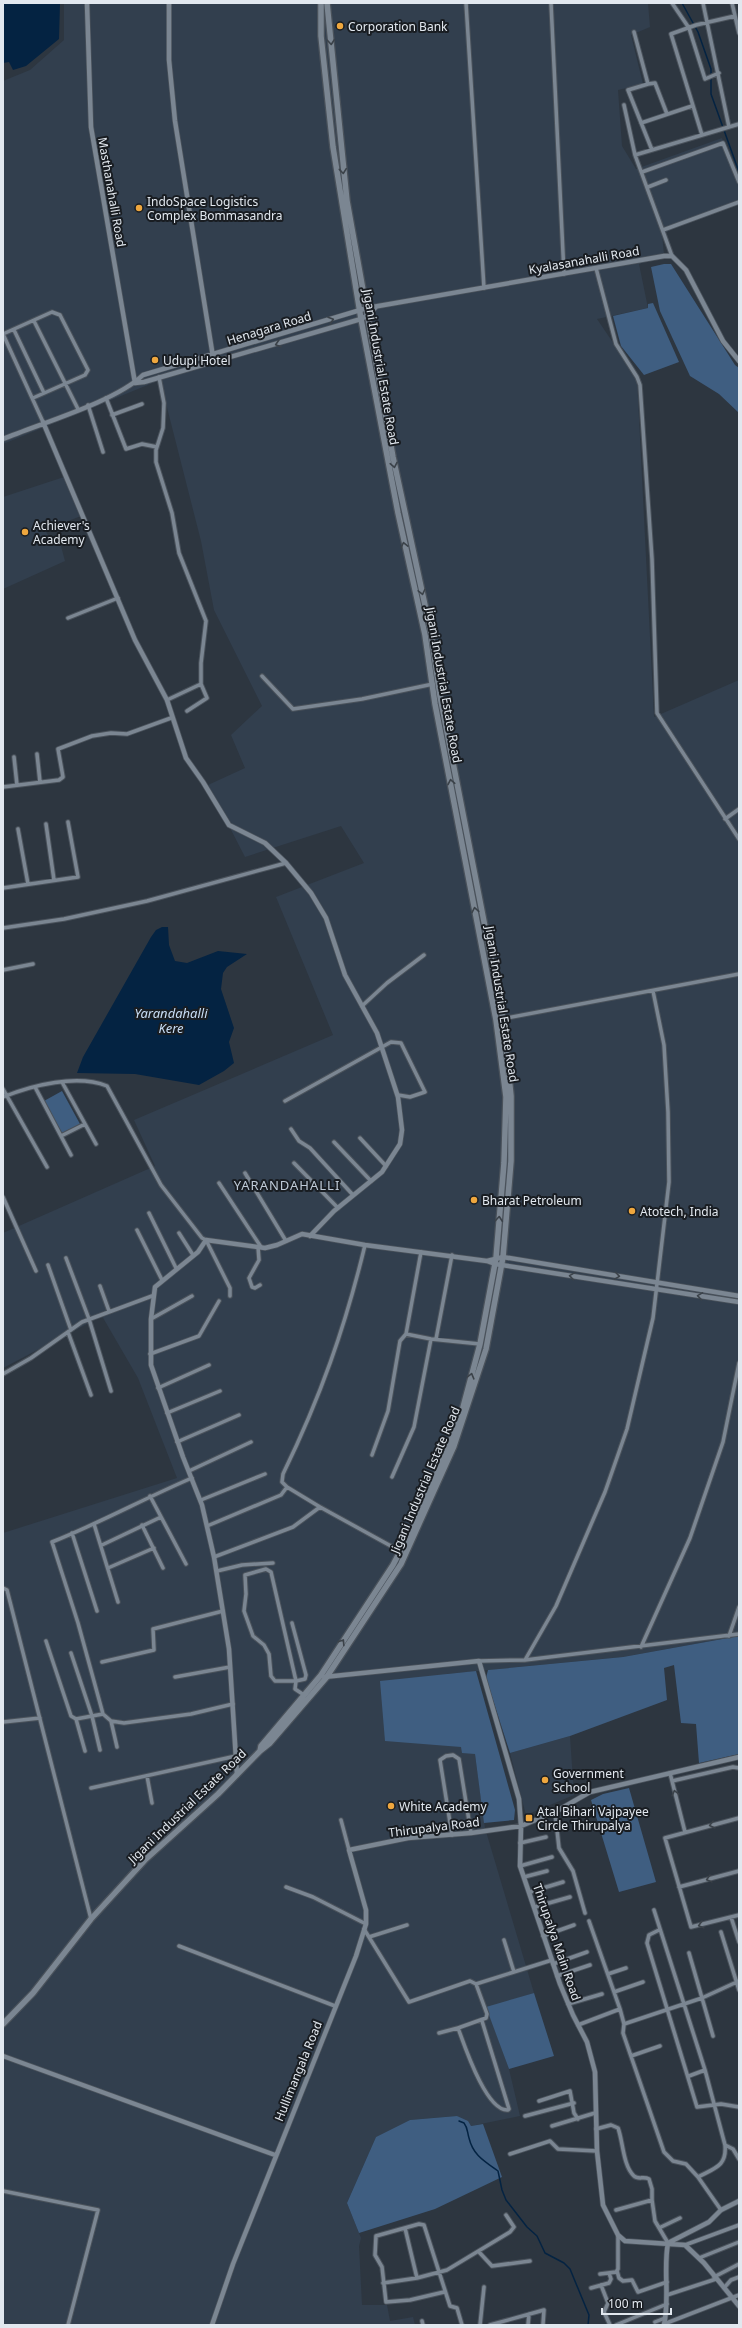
<svg xmlns="http://www.w3.org/2000/svg" width="742" height="2328" font-family="'Noto Sans',sans-serif">
  <style>
    .built { fill: #323f4e }
    .green { fill: #3f5e81 }
    .water { fill: #042342 }
    .lines { fill: none; stroke-linecap: round; stroke-linejoin: round }
    .stream { stroke: #042342; stroke-width: 1.5 }
    .minor-casing { stroke: #4a525b; stroke-width: 5.5 }
    .tertiary-casing { stroke: #4a525b; stroke-width: 6 }
    .secondary-casing { stroke: #4a525b; stroke-width: 8 }
    .minor { stroke: #7b8692; stroke-width: 3.5 }
    .tertiary { stroke: #7b8692; stroke-width: 4.5 }
    .secondary { stroke: #7b8692; stroke-width: 5.5 }
    .oneway { stroke: #3b4249 }
    .poi-dot { fill: #efa73e; stroke: #191d22; stroke-width: 1.5 }
    .labels { text-anchor: middle; dominant-baseline: central; stroke-width: 4; stroke-linejoin: round; paint-order: stroke }
    .poi-label { font-size: 12px; fill: #e2e8ef; stroke: #191d22; text-anchor: start }
    .street-label { font-size: 12px; fill: #e2e8ef; stroke: #191d22 }
    .water-label { font-size: 13px; font-style: italic; fill: #c8ddf5; stroke: #191d22 }
    .neighbourhood-label { font-size: 13px; letter-spacing: 1px; fill: #becad7; stroke: #191d22 }
  </style>
  <rect width="100%" height="100%" fill="#2d3640"/>
  <path class="built" d="M64,3H648L650,27L631,35L643,84L618,90L622,146L636,169L722,138L739,184V199L662,234L664,255L639,264L648,308L597,319L637,378L654,717L739,680V1636L623,1657L447,1674L475,1754L485,1828L534,1993L487,2008L509,2069L520,2116L471,2126L457,2116L410,2120L376,2137L347,2203L361,2238L359,2246L362,2305H387L390,2321L413,2317L415,2325H3V1533L177,1478L138,1378L102,1316L3,1368V1233L155,1166L134,1120L333,1035L276,897L364,863L341,826L245,857L208,785L245,768L231,735L262,706L214,610L201,541L160,380L3,444V81L30,70L64,40Z
    M64,477L81,516L45,530L49,537L58,535L65,561L3,589V497Z
    M570,1736L574,1795L526,1815L510,1753Z"/>
  <path class="green" d="M664,264H671L735,365L739,368V413L719,394L690,376L660,311L651,267Z
    M653,303L679,362L644,375L621,346L613,316L648,308V304Z
    M62,1091L80,1124L62,1133L44,1101Z
    M739,1636V1754L699,1763L696,1724L681,1723L674,1665L664,1668L667,1700L570,1736L510,1753L486,1678L488,1670L623,1657Z
    M476,1671L515,1810L514,1820L484,1823L475,1754L462,1753L461,1747L385,1741L380,1681Z
    M629,1788L656,1882L619,1892L591,1800L603,1794Z
    M534,1993L554,2056L509,2069L486,2007Z
    M457,2116L468,2121L471,2126L483,2124L502,2177L435,2209L359,2233L347,2203L376,2137L410,2120Z"/>
  <path class="water" d="M3,3H60L59,39L26,66L13,70L9,62L3,63Z
    M162,927H168L169,945L175,961L187,963L218,951L247,954L227,967L223,973L221,989L234,1028L229,1042L234,1063L224,1071L199,1085L135,1074L77,1073L83,1057L151,937L156,930Z"/>
  <g class="lines">
    <path class="stream" d="M682,3L698,32L711,69V94L739,172
      M459,2121L464,2123C468,2128 467,2132 469,2138C473,2155 484,2161 498,2171L502,2190L506,2200L527,2227L537,2236L545,2253L564,2263L570,2269L589,2315L588,2325"/>
    <g class="minor-casing">
      <path id="minor" d="M466,3L484,288
        M551,3L564,274
        M672,3L689,28L705,79L719,73
        M703,3L729,127
        M732,3L739,33
        M634,32L648,84L628,90L652,150
        M648,84L655,83L667,114
        M624,105L635,155L672,256
        M641,123L692,106
        M702,135L671,34L696,25L735,16
        M635,155L739,124
        M642,172L723,143L739,182
        M648,187L666,180
        M663,230L739,202
        M596,268L616,344L637,377L640,385L652,559L657,713L739,839
        M34,321L78,409
        M14,330L44,393
        M3,334L52,312L60,315L88,370L85,375L33,398
        M3,334L43,422
        M159,377L164,403L163,428L156,450V462L172,513L179,553L206,621L201,663V684L167,700
        M106,398L126,449L142,444L157,447
        M88,405L103,452
        M112,415L142,404
        M68,618L118,598
        M262,676L293,709L362,699L433,684
        M187,711L207,698L201,684
        M37,754L40,782
        M14,757L17,785
        M3,787L59,780L63,777L58,749L92,736L111,733L127,734L171,718
        M725,819L739,809
        M46,824L54,880
        M18,829L28,884
        M3,888L78,877L68,822
        M3,928L64,919L147,901L286,863
        M3,970L33,964
        M362,1006L387,983L424,955
        M496,1020L739,974
        M62,1082L96,1144
        M35,1087L71,1155
        M3,1089L47,1167
        M3,1097C33,1085 77,1074 107,1086L161,1185L202,1238L206,1240L230,1288V1296
        M285,1101L391,1042L401,1043L425,1092L410,1097L398,1095
        M291,1129L299,1141L310,1148L353,1195
        M61,1136L85,1124
        M360,1138L386,1166
        M334,1142L371,1181
        M294,1163L338,1208
        M245,1173L286,1241
        M219,1183L261,1247
        M3,1197L36,1271
        M149,1213L176,1268
        M137,1230L162,1280
        M179,1233L193,1255
        M365,1245C345,1328 320,1398 283,1474L282,1482L287,1487L320,1507L400,1551
        M258,1247L259,1260L249,1278L252,1287L255,1288L260,1285
        M66,1258L89,1319L111,1391
        M48,1265L71,1330
        M100,1286L109,1311
        M151,1319L192,1296
        M68,1332L91,1395
        M406,1334L431,1339L480,1344
        M436,1339L452,1255
        M150,1354L199,1336L219,1301
        M3,1374L31,1358L82,1322L152,1296
        M158,1388L209,1365
        M167,1413L220,1391
        M177,1442L239,1415
        M372,1455L388,1411L400,1341L406,1334L421,1252
        M189,1471L251,1442
        M392,1477L414,1427L431,1339
        M192,1478C145,1498 100,1523 52,1542L78,1623L103,1714L111,1721L124,1723L191,1714L233,1704
        M150,1496L186,1564
        M201,1500L265,1474
        M94,1524L118,1602
        M142,1525L163,1568
        M207,1526L281,1495L287,1487
        M72,1533L97,1611
        M102,1545L161,1517
        M214,1557L293,1527L320,1507
        M108,1568L154,1548
        M217,1571L242,1565L273,1563
        M3,1588L7,1590L91,1919
        M292,1623L306,1675L305,1679L296,1681L271,1572L266,1569L245,1575L246,1594L244,1611L253,1636L264,1645L269,1654L271,1676L275,1681H296L295,1689L304,1695
        M729,1636L739,1607
        M46,1641L71,1716L76,1719L92,1716L100,1750
        M641,1647L690,1538L723,1442L739,1363
        M71,1653L92,1716L103,1714
        M525,1660L556,1606L605,1492L627,1429L653,1318L669,1182L668,1112L664,1045L653,991
        M479,1661L525,1660L739,1634
        M102,1662L154,1650L153,1629L223,1611
        M175,1677L230,1667
        M76,1719L85,1751
        M111,1721L117,1747
        M3,1722L40,1718
        M670,1773L685,1832
        M147,1776L152,1803
        M672,1781L733,1767L739,1768
        M91,1788L236,1756
        M555,1812L559,1848L573,1871L585,1913
        M739,1818L665,1838L691,1927L739,1915
        M341,1820L349,1850
        M452,1835L440,1760L446,1756L453,1755L459,1759L471,1833
        M520,1843L546,1837
        M520,1866L552,1857
        M524,1877L547,1871
        M286,1887L313,1897L366,1924
        M679,1887L739,1871
        M530,1892L563,1882
        M535,1907L570,1897
        M654,1910L705,2070L725,2145C727,2166 715,2168 698,2177
        M731,1917L739,1942
        M589,1921L620,2009
        M364,1929L409,2002L470,1981L476,1984L552,1960
        M659,1930L649,1935L647,1943L697,2107L721,2104L739,2107
        M721,1932L739,1990
        M543,1936L574,1925
        M369,1937L407,1925
        M504,1940L514,1972
        M179,1946L335,2006
        M689,1953L713,2036
        M553,1964L587,1952
        M608,1974L626,1968
        M557,1976L590,1965
        M476,1984L487,2014L486,2018L458,2028C464,2044 486,2112 508,2110L509,2109L482,2021
        M614,1992L643,1982
        M568,2004L602,1994
        M624,2024L702,1998L739,1981
        M578,2025L620,2009L624,2024L623,2033L664,2152L673,2161L686,2164L698,2177L721,2210
        M439,2033L458,2028
        M631,2056L660,2046
        M689,2076L705,2070
        M539,2101L570,2091L574,2113L578,2119
        M525,2116L574,2103
        M552,2126L595,2113
        M596,2129L611,2125L618,2128C623,2141 623,2166 634,2176C638,2180 644,2176 649,2179L652,2189V2200
        M725,2145L733,2149L739,2159
        M510,2154L550,2141L558,2149L597,2151
        M3,2191L98,2210L68,2325
        M616,2210L652,2200L655,2221L668,2243
        M405,2228L417,2278
        M659,2228L680,2218
        M685,2245L739,2225
        M479,2252L492,2266L530,2261
        M699,2258L739,2242
        M617,2271L619,2278L623,2281L632,2280L638,2292L667,2282
        M600,2274L616,2272L618,2269V2235
        M714,2277L739,2264
        M383,2283L417,2278L447,2270L510,2232L514,2227L506,2215
        M601,2285L608,2303L604,2312L610,2325
        M591,2288L609,2283L611,2279L609,2273
        M724,2288L731,2280L739,2277
        M444,2292L410,2300L386,2302L382,2267L375,2255L376,2236L419,2224L424,2225L450,2306L457,2308L462,2325
        M667,2295L716,2279
        M422,2321L423,2325
        M655,2322L665,2318
        M664,2324L739,2295
        M480,2325L484,2287
        M490,2325L544,2310L543,2324
        M528,2325L529,2314
        M616,2325L667,2304"/>
    </g>
    <g class="tertiary-casing">
      <path id="tertiary" d="M87,3L91,127L135,383
        M169,3V60L175,121L214,363
        M135,383L144,382L361,319L368,315L376,307
        M43,422L135,640L167,700L186,758L203,782L229,825L265,843L286,863L311,893L326,918L345,975L377,1033L398,1097L402,1130L400,1144L382,1172L334,1211L310,1236
        M3,439C41,423 115,402 143,375L367,308L664,256H672L686,270L723,341L739,361
        M739,1296L503,1257L487,1261L495,1264L739,1302
        M324,1677L479,1661L519,1799L521,1826L520,1866L560,1984L573,2015L587,2042L595,2072L597,2151L603,2205L618,2235L625,2241L685,2245L704,2263L739,2306
        M237,1775L229,1649L214,1557L202,1505L183,1457L151,1365V1319L155,1287L198,1252L206,1240L265,1248L277,1245L302,1234L365,1245L487,1261
        M3,2056L275,2155
        M670,2242L709,2222L721,2210L739,2201
        M212,2325L233,2264L356,1956L366,1924V1910L349,1850L408,1838L471,1833L521,1826L555,1812L590,1792L739,1757
        M664,2325C670,2298 663,2269 668,2243"/>
    </g>
    <g class="secondary-casing">
      <path id="secondary" d="M260,1751L270,1743L326,1678L401,1564L454,1446L486,1349L503,1257L511,1161V1096L503,1019L440,696L431,633L393,457L347,201L327,3
        M3,2024L33,1993L91,1919L146,1859L218,1794L260,1751L261,1746L321,1675L393,1565L420,1513L449,1445L462,1411L480,1344L496,1258L504,1163L506,1097L496,1020L435,704L425,635L398,513L361,319L333,147L321,36V3"/>
    </g>
    <use href="#minor" class="minor"/>
    <use href="#tertiary" class="tertiary"/>
    <use href="#secondary" class="secondary"/>
  </g>
  <defs><path id="oneway-chevron" d="M-2-3.5L2.5 0L-2 3.5" fill="none" stroke-width="1.6" stroke-linecap="round" stroke-linejoin="round"/></defs>
  <g class="oneway">
    <use href="#oneway-chevron" transform="translate(331 42) rotate(85)"/>
    <use href="#oneway-chevron" transform="translate(343 171) rotate(84)"/>
    <use href="#oneway-chevron" transform="translate(331 320) rotate(-17)"/>
    <use href="#oneway-chevron" transform="translate(278 344) rotate(163)"/>
    <use href="#oneway-chevron" transform="translate(394 465) rotate(79)"/>
    <use href="#oneway-chevron" transform="translate(404 545) rotate(-102)"/>
    <use href="#oneway-chevron" transform="translate(422 592) rotate(77)"/>
    <use href="#oneway-chevron" transform="translate(451 782) rotate(-101)"/>
    <use href="#oneway-chevron" transform="translate(475 910) rotate(-101)"/>
    <use href="#oneway-chevron" transform="translate(499 1219) rotate(-85)"/>
    <use href="#oneway-chevron" transform="translate(572 1276) rotate(-171)"/>
    <use href="#oneway-chevron" transform="translate(617 1276) rotate(9)"/>
    <use href="#oneway-chevron" transform="translate(700 1296) rotate(-171)"/>
    <use href="#oneway-chevron" transform="translate(471 1376) rotate(-75)"/>
    <use href="#oneway-chevron" transform="translate(342 1642) rotate(-57)"/>
    <use href="#oneway-chevron" transform="translate(675 1793) rotate(-104)"/>
    <use href="#oneway-chevron" transform="translate(712 1825) rotate(166)"/>
    <use href="#oneway-chevron" transform="translate(709 1879) rotate(165)"/>
    <use href="#oneway-chevron" transform="translate(701 1925) rotate(165)"/>
  </g>
  <g class="poi-dot">
    <circle cx="340" cy="26" r="4"/>
    <circle cx="139" cy="208" r="4"/>
    <circle cx="155" cy="360" r="4"/>
    <circle cx="25" cy="532" r="4"/>
    <circle cx="474" cy="1200" r="4"/>
    <circle cx="632" cy="1211" r="4"/>
    <circle cx="545" cy="1780" r="4"/>
    <circle cx="391" cy="1806" r="4"/>
    <rect x="525" y="1814" width="8" height="8" rx="2"/>
  </g>
  <g class="labels">
    <g class="poi-label">
      <text x="348" y="26">Corporation Bank</text>
      <text x="147" y="201">IndoSpace Logistics<tspan x="147" dy="14">Complex Bommasandra</tspan></text>
      <text x="163" y="360">Udupi Hotel</text>
      <text x="33" y="525">Achiever's<tspan x="33" dy="14">Academy</tspan></text>
      <text x="482" y="1200">Bharat Petroleum</text>
      <text x="640" y="1211">Atotech, India</text>
      <text x="553" y="1773">Government<tspan x="553" dy="14">School</tspan></text>
      <text x="399" y="1806">White Academy</text>
      <text x="537" y="1811">Atal Bihari Vajpayee<tspan x="537" dy="14">Circle Thirupalya</tspan></text>
    </g>
    <g class="street-label">
      <text transform="translate(112 192) rotate(80)">Masthanahalli Road</text>
      <text transform="translate(584 260) rotate(-10)">Kyalasanahalli Road</text>
      <text transform="translate(269 328) rotate(-17)">Henagara Road</text>
      <text transform="translate(381 367) rotate(80)">Jigani Industrial Estate Road</text>
      <text transform="translate(444 685) rotate(80)">Jigani Industrial Estate Road</text>
      <text transform="translate(502 1004) rotate(81)">Jigani Industrial Estate Road</text>
      <text transform="translate(425 1480) rotate(-67)">Jigani Industrial Estate Road</text>
      <text transform="translate(187 1806) rotate(-44)">Jigani Industrial Estate Road</text>
      <text transform="translate(434 1827) rotate(-7)">Thirupalya Road</text>
      <text transform="translate(557 1942) rotate(71)">Thirupalya Main Road</text>
      <text transform="translate(298 2071) rotate(-68)">Hullimangala Road</text>
    </g>
    <g class="water-label">
      <text x="171" y="1013">Yarandahalli<tspan x="171" dy="15">Kere</tspan></text>
    </g>
    <g class="neighbourhood-label">
      <text x="287" y="1185">YARANDAHALLI</text>
    </g>
  </g>
  <rect width="742" height="2328" fill="none" stroke="#e2e8ef" stroke-width="8"/>
  <path d="M602 2308v6h69v-6" fill="none" stroke="#e2e8ef" stroke-width="2"/>
  <text x="608" y="2308" font-size="12" fill="#e2e8ef" stroke="#191d22" stroke-width="3" paint-order="stroke">100 m</text>
</svg>
